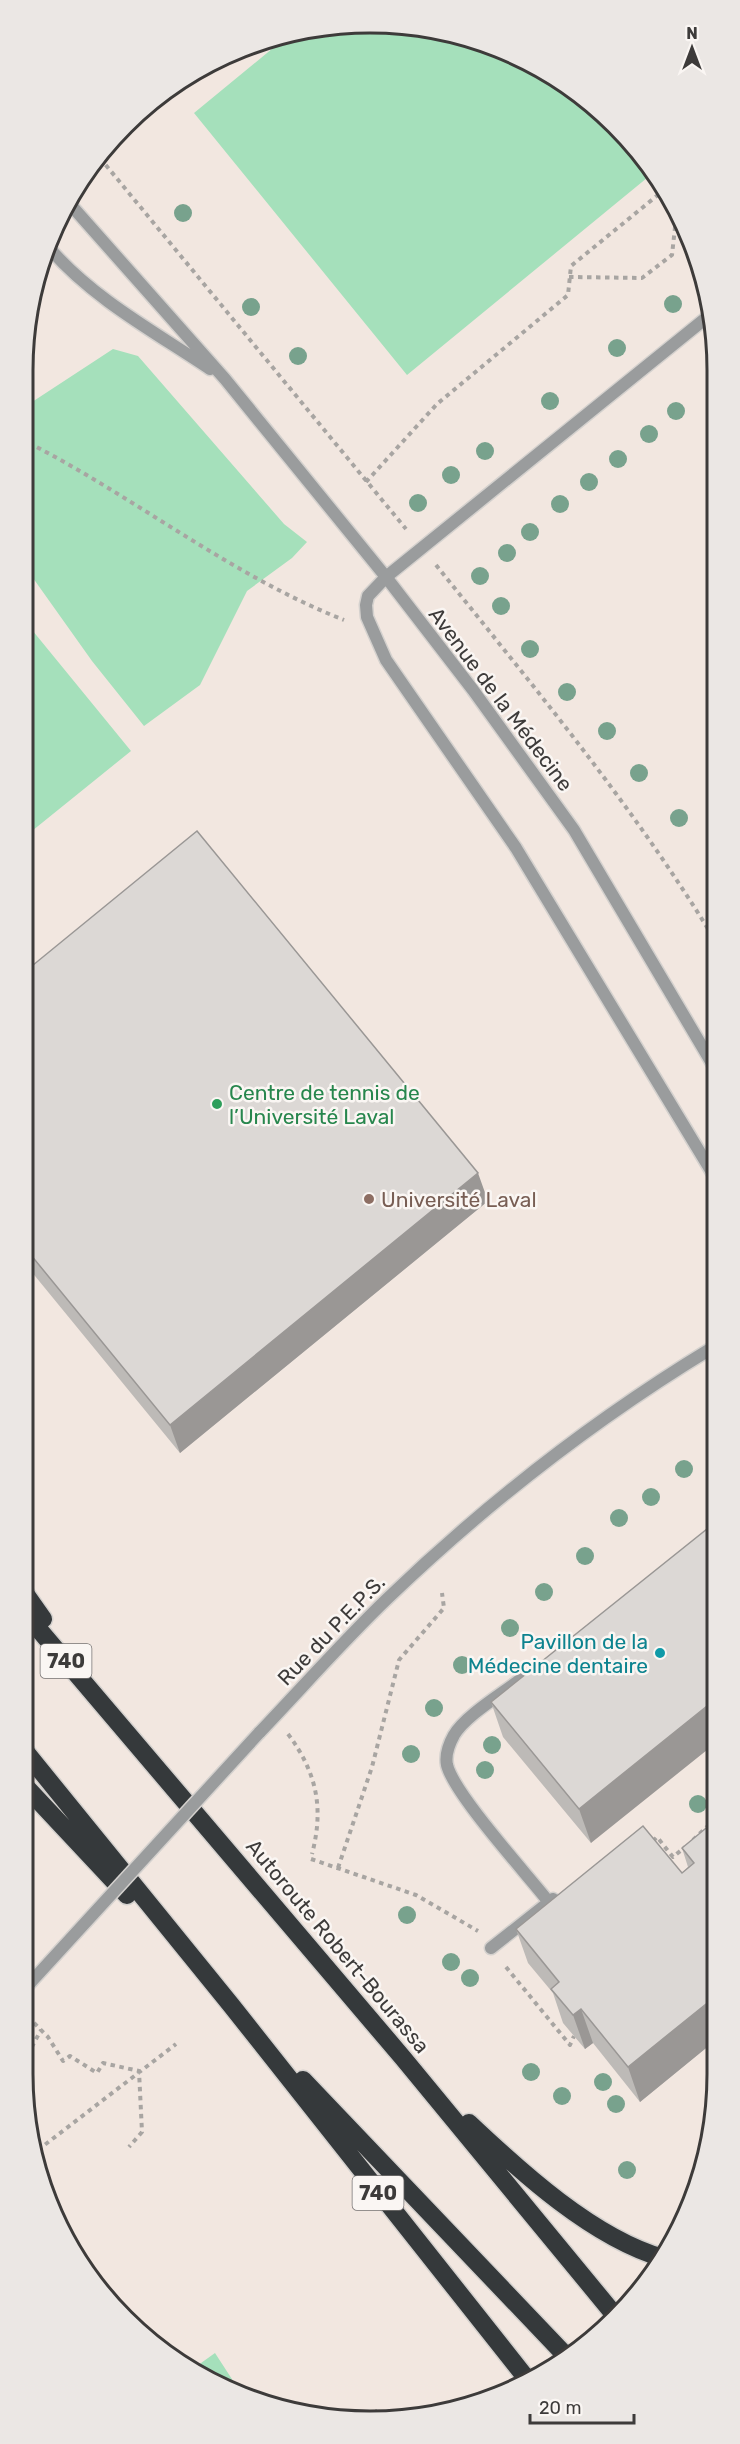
<svg xmlns="http://www.w3.org/2000/svg" width="740" height="2444" font-family="Rubik,sans-serif">
  <style>
    .built { fill: #f2e7e0 }
    .green { fill: #a5e0bb }
    .lines { fill: none; stroke-linecap: round; stroke-linejoin: round }
    .service-casing { stroke: #d4d1ce; stroke-width: 15 }
    .minor-casing { stroke: #d4d1ce; stroke-width: 15 }
    .motorway-casing { stroke: #d4d1ce; stroke-width: 21 }
    .path { stroke: #a8a5a2; stroke-width: 4; stroke-dasharray: 4.5 4.5; stroke-linecap: butt }
    .service { stroke: #9a9c9d; stroke-width: 12 }
    .minor { stroke: #9a9c9d; stroke-width: 12 }
    .motorway { stroke: #35393b; stroke-width: 18 }
    .minor-bridge-casing { stroke: #d4d1ce; stroke-width: 15; stroke-linecap: butt }
    .minor-bridge { stroke: #9a9c9d; stroke-width: 12 }
    .tree { fill: #78a28d }
    .wall { fill: #bdbab7 }
    .shaded-wall { fill: #9a9795 }
    .building { fill: #dcd8d5; stroke: #9a9795; stroke-width: 1.5 }
    .leisure-dot { fill: #2e9e5b; stroke: #faf6f3; stroke-width: 2 }
    .education-dot { fill: #8d6e63; stroke: #faf6f3; stroke-width: 2 }
    .culture-dot { fill: #0f9aa8; stroke: #faf6f3; stroke-width: 2 }
    .labels { text-anchor: middle; dominant-baseline: central; stroke-width: 5; stroke-linejoin: round; paint-order: stroke }
    .shield { fill: #faf6f3; stroke: #767372; stroke-width: 1.5 }
    .shield-label { font-size: 20px; font-weight: bold; fill: #3d3b3a }
    .street-label { font-size: 21px; fill: #3d3b3a; stroke: #faf6f3 }
    .leisure-label { font-size: 21px; fill: #27864d; stroke: #faf6f3; text-anchor: start }
    .education-label { font-size: 21px; fill: #785e54; stroke: #faf6f3; text-anchor: start }
    .culture-label { font-size: 21px; fill: #0d838f; stroke: #faf6f3; text-anchor: end }
    .rim { fill: none; stroke: #3d3b3a; stroke-width: 3 }
  </style>
  <rect width="100%" height="100%" fill="#faf6f3"/>
  <path class="built" d="M303,29H438L543,69L631,141L682,217L715,325L711,2142L659,2267L563,2363L460,2410L325,2419L216,2386L109,2303L49,2207L23,2074L29,302L81,177L177,81Z"/>
  <path class="green" d="M303,29H438L543,69L631,141L653,173L407,375L194,113L290,34Z
    M113,349L138,356L284,524L307,542L292,558L247,591L200,685L144,726L92,661L28,571L29,404Z
    M28,625L131,751L27,835Z
    M215,2353L241,2393L216,2386L194,2368Z"/>
  <g class="lines">
    <g class="service-casing">
      <path id="service" d="M70,204L225,379L386,577L473,690L574,830L713,1065
        M51,250C95,300 155,332 210,369
        M711,314L386,577L368,596L366,605L367,617L386,660L516,848L713,1174
        M521,1679C502,1694 466,1715 454,1735C449,1744 445,1755 447,1765C454,1794 526,1873 548,1901
        M491,1948L553,1899"/>
    </g>
    <g class="minor-casing">
      <path id="minor" d="M259,1733C302,1688 343,1641 388,1598C487,1503 595,1419 712,1348
        M23,1991L31,1982"/>
    </g>
    <g class="motorway-casing">
      <path id="motorway" d="M24,1592L43,1619
        M24,1612L403,2058L613,2313
        M24,1750L231,2005L527,2379
        M24,1785L127,1895
        M303,2080L568,2358
        M469,2123C521,2172 593,2238 663,2258"/>
    </g>
    <path class="path" d="M100,158L406,529
      M569,277L642,278L672,255L677,209
      M29,443C136,498 232,576 344,620
      M366,482L437,404L568,295L571,266L664,190
      M436,565C533,686 632,804 713,937
      M288,1734C317,1773 324,1808 312,1854
      M693,1840L711,1823
      M653,1841L657,1837L673,1857L685,1847
      M311,1859L416,1895L478,1931
      M338,1868L372,1767L399,1660L444,1608L442,1593
      M506,1967L570,2045L574,2036
      M34,2023L48,2037L63,2061L70,2056L97,2073L103,2063L139,2071L142,2132L129,2147
      M23,2063L41,2030
      M38,2150L176,2044"/>
    <use href="#service" class="service"/>
    <use href="#minor" class="minor"/>
    <use href="#motorway" class="motorway"/>
    <g class="minor-bridge-casing">
      <path id="minor-bridge" d="M31,1982L259,1733"/>
    </g>
    <use href="#minor-bridge" class="minor-bridge"/>
  </g>
  <g class="tree">
    <circle cx="183" cy="213" r="9"/>
    <circle cx="673" cy="304" r="9"/>
    <circle cx="251" cy="307" r="9"/>
    <circle cx="617" cy="348" r="9"/>
    <circle cx="298" cy="356" r="9"/>
    <circle cx="550" cy="401" r="9"/>
    <circle cx="676" cy="411" r="9"/>
    <circle cx="649" cy="434" r="9"/>
    <circle cx="485" cy="451" r="9"/>
    <circle cx="618" cy="459" r="9"/>
    <circle cx="451" cy="475" r="9"/>
    <circle cx="589" cy="482" r="9"/>
    <circle cx="418" cy="503" r="9"/>
    <circle cx="560" cy="504" r="9"/>
    <circle cx="530" cy="532" r="9"/>
    <circle cx="507" cy="553" r="9"/>
    <circle cx="480" cy="576" r="9"/>
    <circle cx="501" cy="606" r="9"/>
    <circle cx="530" cy="649" r="9"/>
    <circle cx="567" cy="692" r="9"/>
    <circle cx="607" cy="731" r="9"/>
    <circle cx="639" cy="773" r="9"/>
    <circle cx="679" cy="818" r="9"/>
    <circle cx="684" cy="1469" r="9"/>
    <circle cx="651" cy="1497" r="9"/>
    <circle cx="619" cy="1518" r="9"/>
    <circle cx="585" cy="1556" r="9"/>
    <circle cx="544" cy="1592" r="9"/>
    <circle cx="510" cy="1628" r="9"/>
    <circle cx="462" cy="1665" r="9"/>
    <circle cx="434" cy="1708" r="9"/>
    <circle cx="492" cy="1745" r="9"/>
    <circle cx="411" cy="1754" r="9"/>
    <circle cx="485" cy="1770" r="9"/>
    <circle cx="698" cy="1804" r="9"/>
    <circle cx="407" cy="1915" r="9"/>
    <circle cx="451" cy="1962" r="9"/>
    <circle cx="470" cy="1978" r="9"/>
    <circle cx="531" cy="2072" r="9"/>
    <circle cx="603" cy="2082" r="9"/>
    <circle cx="562" cy="2096" r="9"/>
    <circle cx="616" cy="2104" r="9"/>
    <circle cx="627" cy="2170" r="9"/>
  </g>
  <path class="wall" d="M27,970L488,1201L180,1453L26,1265Z
    M712,1525L591,1843L503,1737L491,1702Z
    M711,1824V2044L640,2102L593,2043L585,2049L563,2023L553,1993L528,1963L516,1929L682,1873L688,1867L682,1848Z"/>
  <path class="shaded-wall" d="M478,1173L488,1201L180,1453L170,1425Z
    M712,1702V1746L591,1843L579,1809Z
    M711,2000V2044L640,2102L628,2067Z
    M581,2009L593,2043L585,2049L573,2015Z"/>
  <path class="building" d="M197,831L478,1173L170,1425L26,1249L27,970Z
    M712,1525V1702L579,1809L491,1702Z
    M711,1824V2000L628,2067L581,2009L573,2015L551,1989L559,1982L516,1929L643,1826L682,1873L694,1863L682,1848Z
    M376,2410L380,2415L369,2416Z"/>
  <circle class="leisure-dot" cx="217" cy="1104" r="6"/>
  <circle class="education-dot" cx="369" cy="1199" r="6"/>
  <circle class="culture-dot" cx="660" cy="1653" r="6"/>
  <g class="labels">
    <g class="shield">
      <rect x="40.5" y="1644" width="51" height="34" rx="4.5"/>
      <rect x="352.5" y="2176" width="51" height="34" rx="4.5"/>
    </g>
    <g class="shield-label">
      <text x="66" y="1661">740</text>
      <text x="378" y="2193">740</text>
    </g>
    <g class="street-label">
      <text transform="translate(501 699) rotate(53)">Avenue de la Médecine</text>
      <text transform="translate(331 1630) rotate(-46)">Rue du P.E.P.S.</text>
      <text transform="translate(338 1946) rotate(50)">Autoroute Robert-Bourassa</text>
    </g>
    <g class="leisure-label">
      <text x="229" y="1092">Centre de tennis de<tspan x="229" dy="24">l’Université Laval</tspan></text>
    </g>
    <g class="education-label">
      <text x="381" y="1199">Université Laval</text>
    </g>
    <g class="culture-label">
      <text x="648" y="1641">Pavillon de la<tspan x="648" dy="24">Médecine dentaire</tspan></text>
    </g>
  </g>
  <path d="M0 0H740V2444H0ZM370 33H370A337 337 0 0 1 707 370V2074A337 337 0 0 1 370 2411H370A337 337 0 0 1 33 2074V370A337 337 0 0 1 370 33Z" fill="#ebe7e4" fill-rule="evenodd"/>
  <path class="rim" d="M370 33H370A337 337 0 0 1 707 370V2074A337 337 0 0 1 370 2411H370A337 337 0 0 1 33 2074V370A337 337 0 0 1 370 33Z"/>
  <g transform="translate(692 48)" stroke="#faf6f3" stroke-width="4.5" paint-order="stroke">
  <path d="M0-4.5L10 22L0 15L-10 22Z" fill="#3d3b3a"/>
  <text y="-9" font-size="16" font-weight="bold" text-anchor="middle" fill="#3d3b3a">N</text>
  </g>
  <path d="M530 2414v9h104v-9" fill="none" stroke="#3d3b3a" stroke-width="3"/>
  <text x="539" y="2414" font-size="18" fill="#3d3b3a" stroke="#faf6f3" stroke-width="4.5" paint-order="stroke">20 m</text>
</svg>
